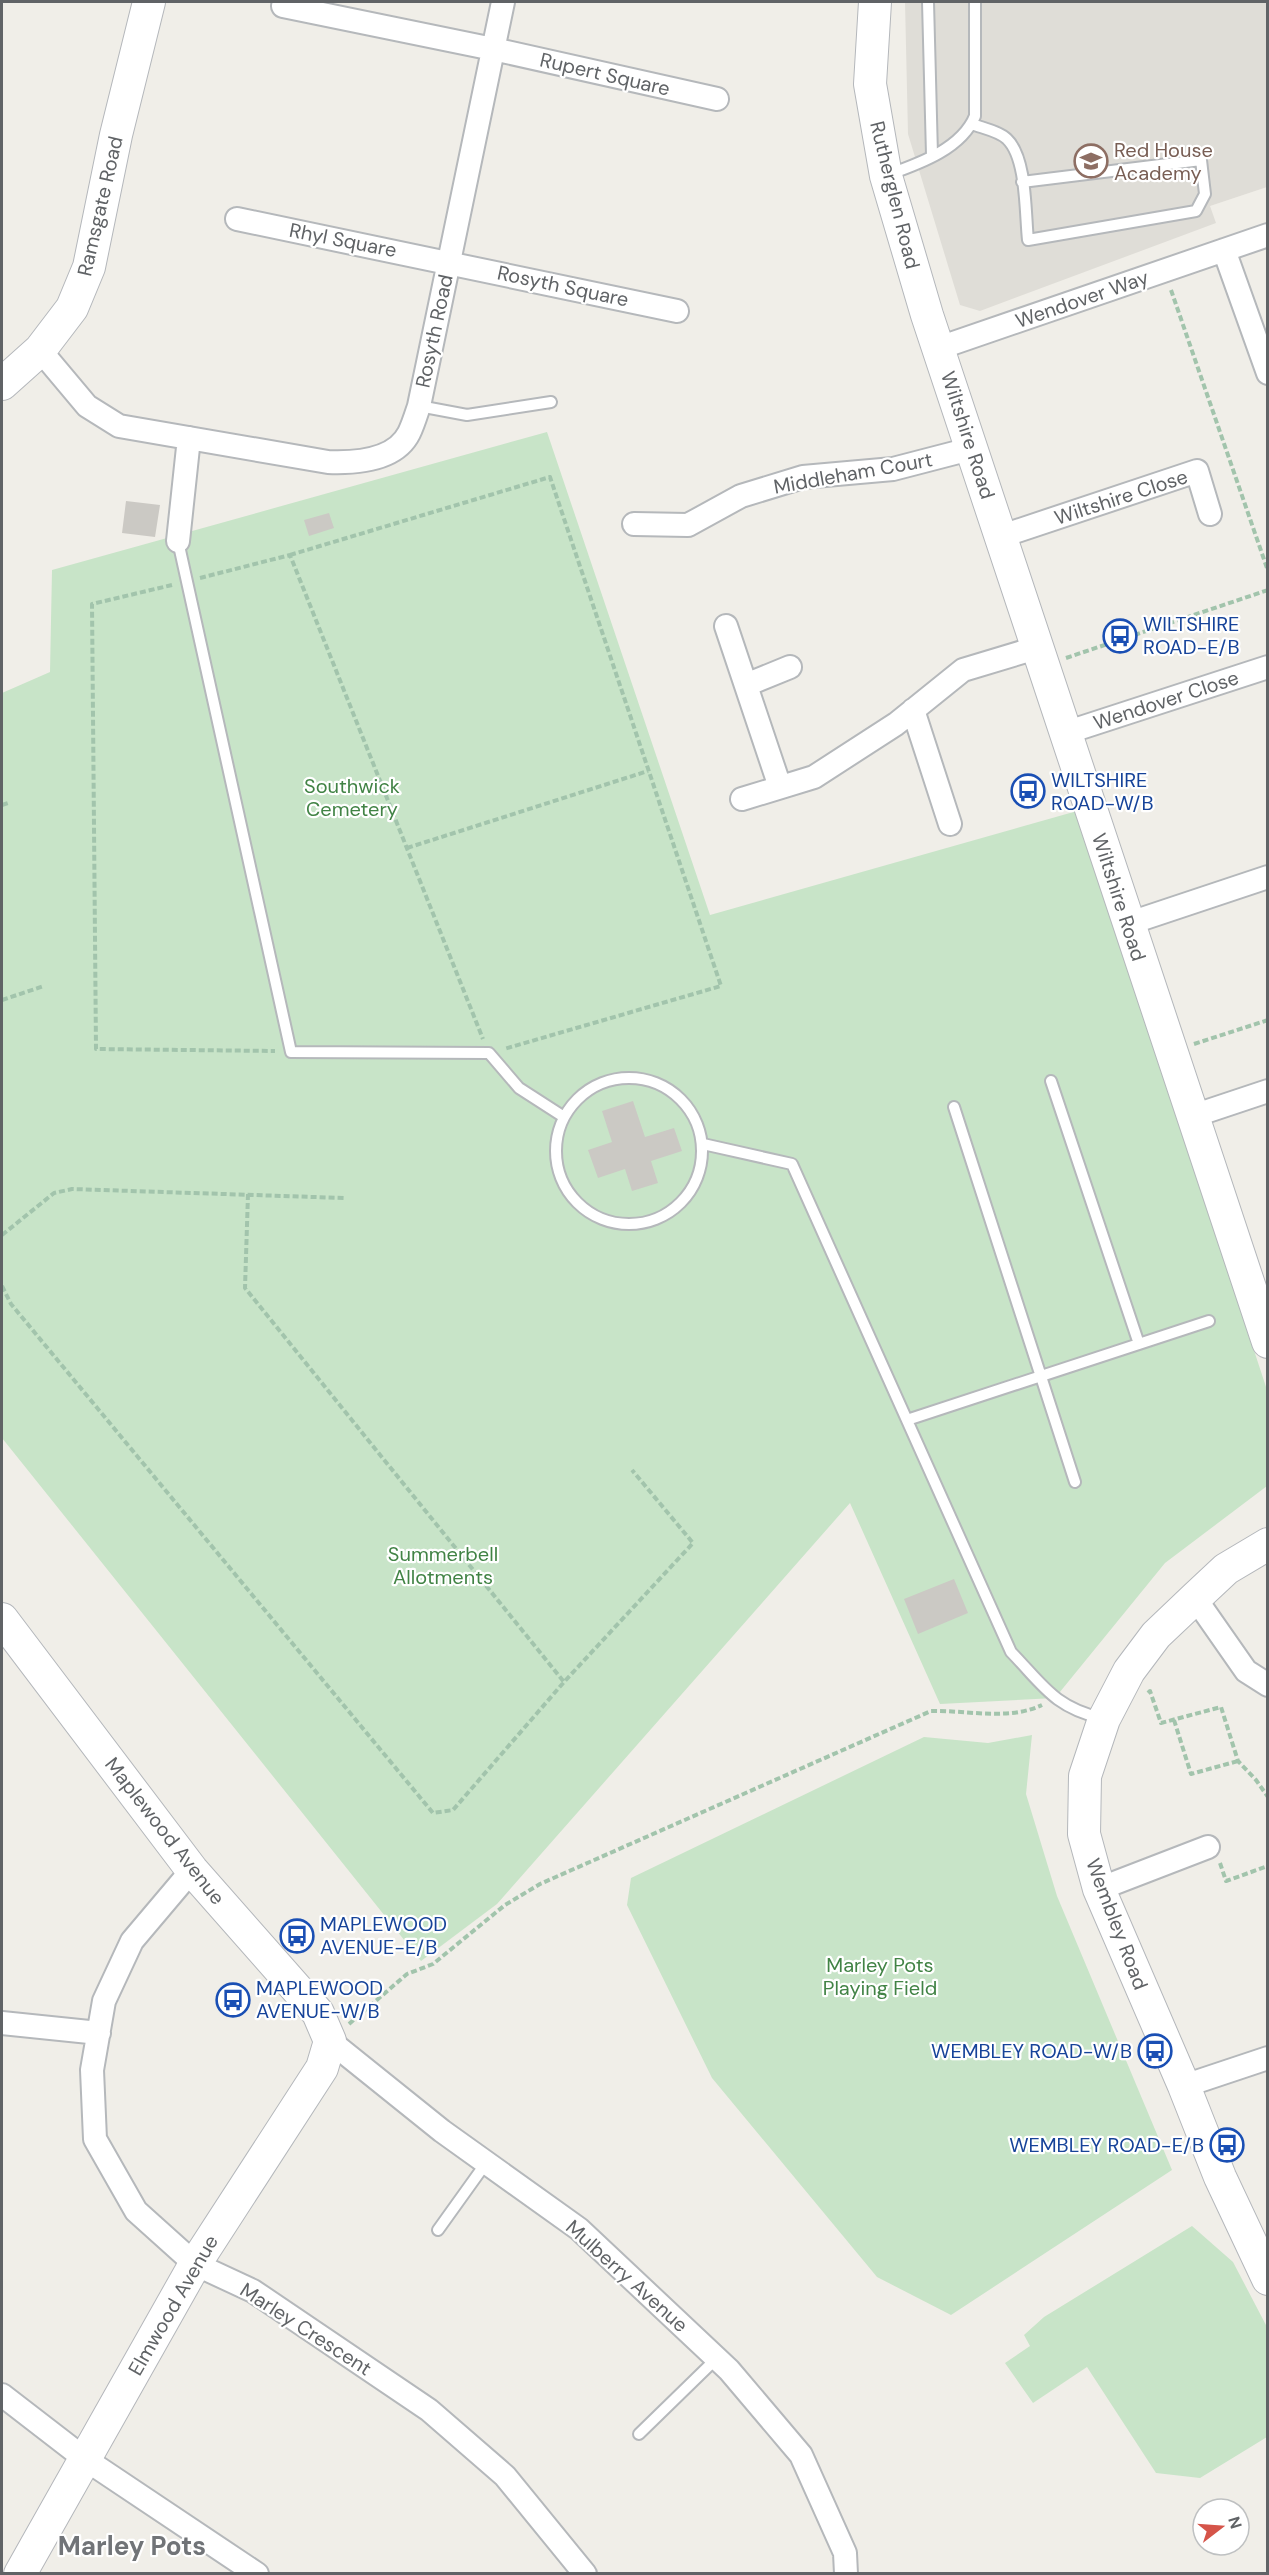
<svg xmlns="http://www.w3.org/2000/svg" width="1269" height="2575" font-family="'DM Sans',sans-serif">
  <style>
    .education { fill: #dfddd7 }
    .green { fill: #c8e4c8 }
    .building { fill: #cbc9c4 }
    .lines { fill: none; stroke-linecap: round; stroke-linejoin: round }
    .lane-casing { stroke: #b5b8bb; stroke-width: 14 }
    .street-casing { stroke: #b5b8bb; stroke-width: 26 }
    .secondary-casing { stroke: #b4b7bb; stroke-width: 34 }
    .path { stroke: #a2c4ac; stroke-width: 4; stroke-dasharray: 6 3; stroke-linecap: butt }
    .lane { stroke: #fff; stroke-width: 10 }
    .street { stroke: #fff; stroke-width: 22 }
    .secondary { stroke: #fff; stroke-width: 32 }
    .labels { text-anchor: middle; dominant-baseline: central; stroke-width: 4.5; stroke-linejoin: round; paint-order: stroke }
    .street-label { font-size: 20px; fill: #606366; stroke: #fff }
    .education-label { font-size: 20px; fill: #785e54; stroke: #fff; text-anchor: start }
    .transit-label { font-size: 20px; fill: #164399; stroke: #fff; text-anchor: start }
    .park-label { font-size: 20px; fill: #418345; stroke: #fff }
    .district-label { font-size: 26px; font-weight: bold; fill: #717478; stroke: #fff }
  </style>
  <rect width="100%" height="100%" fill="#f0eee8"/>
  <path class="education" d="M905,2H1267V187L1210,206L1216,223L980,311L960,305L908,134Z"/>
  <path class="green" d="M547,432L710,915L1077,811L1267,1390V1486L1165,1563L1055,1698L940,1704L850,1503L497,1904L421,1961L2,1438V693L50,672L52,570Z
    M1032,1735L1026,1794L1057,1896L1172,2170L951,2315L877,2277L712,2078L627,1905L631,1878L924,1737L988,1743Z
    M1192,2226L1233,2262L1267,2327V2437L1200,2478L1156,2473L1087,2367L1033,2403L1005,2363L1030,2346L1024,2335L1044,2317Z"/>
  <path class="building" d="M126,501L160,505L155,537L122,533Z
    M329,513L334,528L309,536L304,520Z
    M633,1101L645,1137L674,1128L682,1151L651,1161L658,1183L632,1191L625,1169L598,1178L588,1150L612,1142L602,1111Z
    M954,1579L968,1613L918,1634L904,1599Z"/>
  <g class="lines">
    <g class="lane-casing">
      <path id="lane" d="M928,2L932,155
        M972,124C982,128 999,131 1007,139C1027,158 1025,213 1028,240L1196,211L1205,194L1201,160L1022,182
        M890,174C921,163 962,148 975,116V2
        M419,406L467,415L551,402
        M178,541L291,1052L489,1053L519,1088L564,1117
        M556 1151a73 73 0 1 1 146 0a73 73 0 1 1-146 0Z
        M1051,1081L1139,1344
        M954,1107L1075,1482
        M703,1144L792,1164L1011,1652C1043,1685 1054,1707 1101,1718
        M907,1420L1209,1321
        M438,2230L486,2163
        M639,2434L717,2358"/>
    </g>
    <g class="street-casing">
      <path id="street" d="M283,6L493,49L717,99
        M237,219L677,311
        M1224,250L1268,373
        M939,348L1268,235
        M40,350L87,406L119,426L328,462C354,463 395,461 409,433C413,425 416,415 419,406L503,2
        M634,524L688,525L741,496L803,477L893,469L970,449
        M1002,536L1197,471L1210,514
        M178,541L189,438
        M726,626L780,787
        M746,685L790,667
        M913,710L950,824
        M1065,733L1268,667
        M742,799L814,777L896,724L963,670L1036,648
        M1127,924L1268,877
        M1193,1116L1268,1091
        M1195,1598L1246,1671L1268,1685
        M192,1870L132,1941L104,2001L92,2070L95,2139L136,2211L195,2264L253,2291L429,2410L505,2476L585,2574
        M1099,1889L1208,1847
        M2,2023L99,2033
        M330,2041L442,2131L579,2229L729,2370L801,2455L845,2553L846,2574
        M1184,2086L1268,2058
        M2,2395L85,2459L257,2574"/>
    </g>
    <g class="secondary-casing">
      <path id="secondary" d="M875,2L870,84L886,176L927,315L1268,1342
        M2,384L40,350L72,308L89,267L116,135L149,2
        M1268,1544L1226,1569L1195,1598L1156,1635L1129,1671L1104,1719L1085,1776L1084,1834L1099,1889L1184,2086L1220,2177L1268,2279
        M2,1619L192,1870L318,2013L330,2041L322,2068L195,2264L20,2574"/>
    </g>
    <path class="path" d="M1171,290L1268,571
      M290,555L550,477L721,986L504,1049
      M200,578L290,555L483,1039
      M172,585L92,604L96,1049L275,1051
      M1066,658L1268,590
      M2,805L8,803
      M407,848L648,771
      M2,1000L44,986
      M1194,1044L1268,1020
      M248,1194L245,1288L564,1682
      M2,1235L54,1193L72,1189L344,1198
      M2,1286L11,1304L433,1813L453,1810L564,1682L693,1543L632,1470
      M1148,1693L1150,1691L1161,1723L1221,1707L1238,1761L1256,1780L1268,1797
      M1174,1720L1191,1774L1238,1761
      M1220,1863L1226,1881L1268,1866
      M349,2024L407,1974L433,1964L505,1905L540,1884L931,1711C967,1710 1008,1721 1042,1705"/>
    <use href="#lane" class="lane"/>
    <use href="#street" class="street"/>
    <use href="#secondary" class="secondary"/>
  </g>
  <defs>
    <g id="school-ring" transform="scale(1.725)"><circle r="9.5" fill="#fff" stroke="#8d6e63" stroke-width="1.5"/><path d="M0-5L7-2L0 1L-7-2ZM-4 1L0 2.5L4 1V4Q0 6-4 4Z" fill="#8d6e63"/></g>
    <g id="bus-ring" transform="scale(1.725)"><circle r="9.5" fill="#fff" stroke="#1a4fb4" stroke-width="1.5"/><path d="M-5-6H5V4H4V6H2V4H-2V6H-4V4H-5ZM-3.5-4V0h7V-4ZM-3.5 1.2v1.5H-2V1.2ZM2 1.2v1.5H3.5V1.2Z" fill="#1a4fb4"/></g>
  </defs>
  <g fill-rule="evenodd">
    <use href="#school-ring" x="1091" y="161"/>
    <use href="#bus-ring" x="1120" y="636"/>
    <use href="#bus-ring" x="1028" y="791"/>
    <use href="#bus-ring" x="297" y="1936"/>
    <use href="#bus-ring" x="233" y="2000"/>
    <use href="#bus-ring" x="1155" y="2051"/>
    <use href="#bus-ring" x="1227" y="2145"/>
  </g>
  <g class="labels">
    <g class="street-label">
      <text transform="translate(605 74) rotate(13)">Rupert Square</text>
      <text transform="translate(895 195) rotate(76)">Rutherglen Road</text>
      <text transform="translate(100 206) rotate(-77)">Ramsgate Road</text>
      <text transform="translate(343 240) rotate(11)">Rhyl Square</text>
      <text transform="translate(563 286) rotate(12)">Rosyth Square</text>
      <text transform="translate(1082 299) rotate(-19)">Wendover Way</text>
      <text transform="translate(434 331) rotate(-78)">Rosyth Road</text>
      <text transform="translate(968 435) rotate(72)">Wiltshire Road</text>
      <text transform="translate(853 473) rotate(-10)">Middleham Court</text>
      <text transform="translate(1121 497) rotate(-18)">Wiltshire Close</text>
      <text transform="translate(1166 700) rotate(-18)">Wendover Close</text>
      <text transform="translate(1119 897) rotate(72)">Wiltshire Road</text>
      <text transform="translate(165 1831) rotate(52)">Maplewood Avenue</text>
      <text transform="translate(1117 1924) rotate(69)">Wembley Road</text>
      <text transform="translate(627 2276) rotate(42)">Mulberry Avenue</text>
      <text transform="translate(173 2305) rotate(-60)">Elmwood Avenue</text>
      <text transform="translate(306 2329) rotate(33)">Marley Crescent</text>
    </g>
    <g class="education-label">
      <text x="1114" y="150">Red House<tspan x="1114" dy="23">Academy</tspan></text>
    </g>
    <g class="transit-label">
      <text x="1143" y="624">WILTSHIRE<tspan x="1143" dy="23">ROAD-E/B</tspan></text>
      <text x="1051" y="780">WILTSHIRE<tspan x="1051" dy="23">ROAD-W/B</tspan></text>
      <text x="320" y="1924">MAPLEWOOD<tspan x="320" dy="23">AVENUE-E/B</tspan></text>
      <text x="256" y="1988">MAPLEWOOD<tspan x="256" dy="23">AVENUE-W/B</tspan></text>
      <text x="1132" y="2051" text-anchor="end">WEMBLEY ROAD-W/B</text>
      <text x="1204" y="2145" text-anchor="end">WEMBLEY ROAD-E/B</text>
    </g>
    <g class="park-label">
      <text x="352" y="786">Southwick<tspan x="352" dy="23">Cemetery</tspan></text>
      <text x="443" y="1554">Summerbell<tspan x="443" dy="23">Allotments</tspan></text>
      <text x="880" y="1965">Marley Pots<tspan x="880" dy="23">Playing Field</tspan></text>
    </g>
    <g class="district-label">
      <text x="132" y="2546">Marley Pots</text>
    </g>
  </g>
  <rect width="1269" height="2575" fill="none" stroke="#606366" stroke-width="6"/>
  <g transform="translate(1221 2527) rotate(73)"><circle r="28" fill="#ffffff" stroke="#bfc1c2" stroke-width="1.5"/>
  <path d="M0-4.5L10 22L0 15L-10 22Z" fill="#d55449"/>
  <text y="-9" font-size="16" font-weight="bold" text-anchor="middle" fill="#606366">N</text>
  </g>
</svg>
